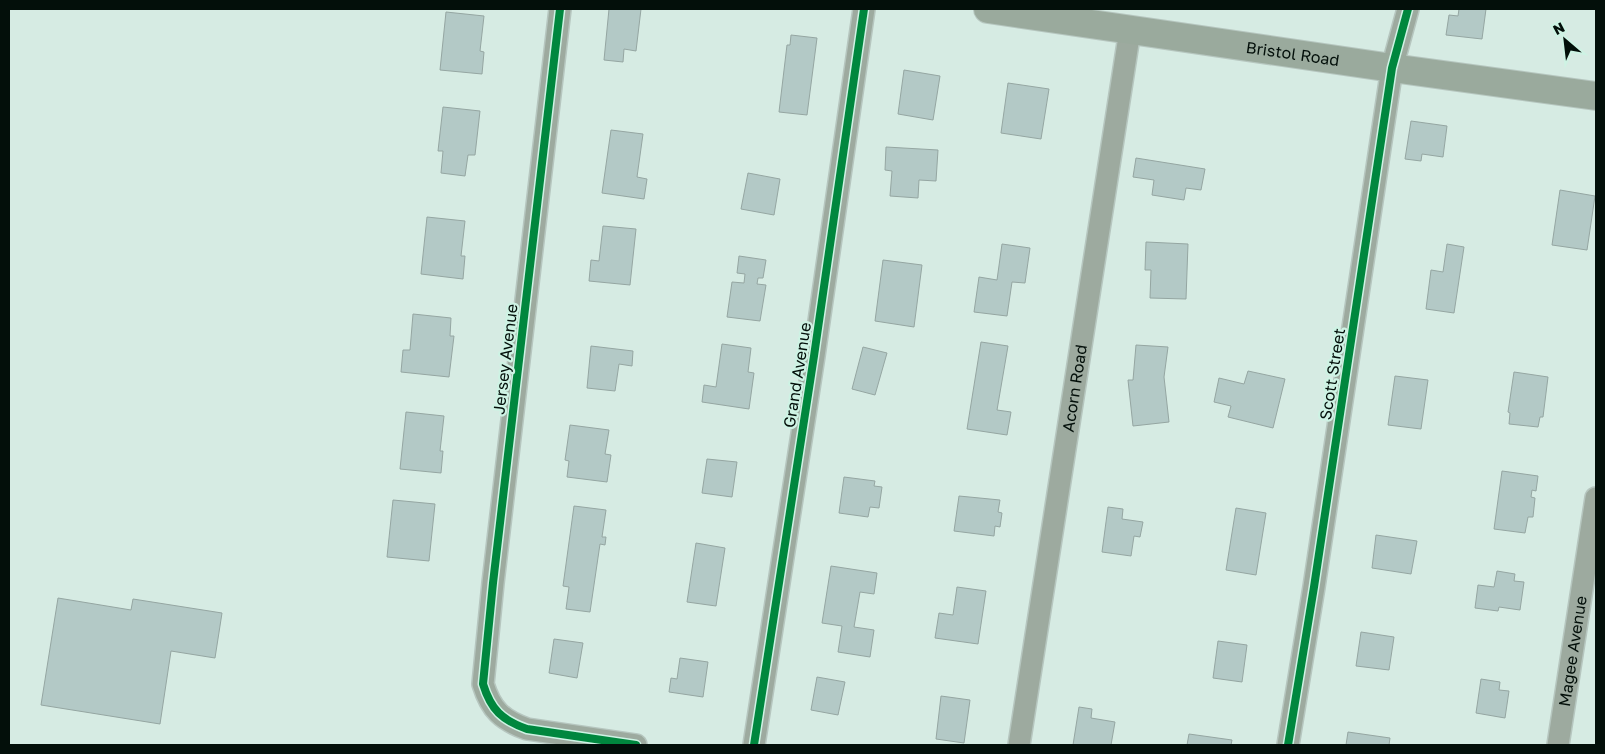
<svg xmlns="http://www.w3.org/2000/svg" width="1605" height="754" font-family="'Golos Text',sans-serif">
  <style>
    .building { fill: #b3c9c6; stroke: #95a6a2 }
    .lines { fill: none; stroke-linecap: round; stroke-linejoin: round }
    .minor-casing { stroke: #b6c6bf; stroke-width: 24 }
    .secondary-casing { stroke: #b6c6bf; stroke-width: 30 }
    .minor { stroke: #9daa9f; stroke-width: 21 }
    .secondary { stroke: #9aaa9d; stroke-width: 28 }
    .cycleway-casing { stroke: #cef3e4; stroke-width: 11 }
    .cycleway { stroke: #00873e; stroke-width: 8 }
    .labels { text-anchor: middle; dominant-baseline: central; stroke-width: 4.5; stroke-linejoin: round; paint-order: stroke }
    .street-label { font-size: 16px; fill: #030f0a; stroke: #cef3e4 }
  </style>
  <rect width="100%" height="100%" fill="#d6ebe3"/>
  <path class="building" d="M609,9H641L636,51L624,49L623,62L604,60Z
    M1459,9H1486L1482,39L1446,35L1449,15L1458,16Z
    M446,12L484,16L480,51L484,52L482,74L440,70Z
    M791,35L817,38L807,115L779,112L787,45H790Z
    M904,70L940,76L933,120L898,114Z
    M1008,83L1049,89L1041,139L1001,133Z
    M443,107L480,111L475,155H468L465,176L441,173L443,151H438Z
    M1411,121L1447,126L1443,157L1422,154L1421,161L1405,159Z
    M611,130L643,134L637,177L647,179L644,199L602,193Z
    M886,147L938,150L936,181L919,180L918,198L890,196L892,171L885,170Z
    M1136,158L1205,169L1201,190L1186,188L1184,200L1152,195L1154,180L1133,177Z
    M748,173L780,179L774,215L741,209Z
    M1560,190L1595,196L1587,250L1552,245Z
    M427,217L465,221L461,256H465L463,279L421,274Z
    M603,226L636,229L630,285L589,281L591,260L599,261Z
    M1146,242L1188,244L1186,299L1150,298L1151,270H1145Z
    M1002,244L1030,248L1025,283L1012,282L1007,316L974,312L979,277L997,280Z
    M1447,244L1464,247L1454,313L1426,309L1431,270L1443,272Z
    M739,256L766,260L763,278H758L757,284L766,285L760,321L727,317L732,282L744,283L745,274L737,273Z
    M883,260L922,265L914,327L875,321Z
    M413,314L451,318L450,336H454L449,377L401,372L403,350H410Z
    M981,342L1008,346L997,410L1011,412L1007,435L967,429Z
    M722,344L751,348L748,372L754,373L749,409L702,402L704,385L716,387Z
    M1136,345L1168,347L1164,377L1169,422L1133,426L1128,380H1133Z
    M591,346L633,351L632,366L619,364L615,391L587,388Z
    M863,347L887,353L875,395L852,389Z
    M1248,371L1285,379L1273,428L1228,417L1231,406L1214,402L1219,378L1244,384Z
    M1514,372L1548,377L1543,417H1540L1538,427L1509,424L1510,413L1508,412Z
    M1395,376L1428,380L1421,429L1388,425Z
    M406,412L444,416L440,451H443L441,473L400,469Z
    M570,425L609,430L605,454L611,455L607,482L567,477L569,461L565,460Z
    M707,459L737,462L732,497L702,493Z
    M1502,471L1538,476L1536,491L1532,490L1531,497L1535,498L1533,517H1528L1525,533L1494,529Z
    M844,477L875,481L874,486L882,487L879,508L870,507L868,517L839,513Z
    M959,496L1000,500L998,512L1002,513L1000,527L995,526L994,536L954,531Z
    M393,500L435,504L429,561L387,557Z
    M574,506L606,510L602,537H606L605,545L600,544L590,612L566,609L569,587L563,586Z
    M1108,507L1123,509L1122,519L1143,522L1140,537L1134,536L1131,556L1102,552Z
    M1236,508L1266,513L1256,575L1226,570Z
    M1376,535L1417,541L1411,574L1372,568Z
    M696,543L725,548L716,606L687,602Z
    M831,566L877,573L874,594L860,592L854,627L874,630L870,657L838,652L842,626L822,623Z
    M1497,571L1515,574L1514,581L1524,582L1520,610L1499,607L1498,611L1475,608L1478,585L1494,587Z
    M957,587L986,591L978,644L935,638L939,613L953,615Z
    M58,598L131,610L133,599L222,613L215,658L171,651L160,724L41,705Z
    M1361,632L1394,637L1389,670L1356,666Z
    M554,639L583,643L577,678L549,673Z
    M1218,641L1247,645L1242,682L1213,678Z
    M680,658L708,662L703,697L669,692L671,678L677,679Z
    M817,677L845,682L838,715L811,710Z
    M1481,679L1500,682L1499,690L1509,691L1505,718L1476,713Z
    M941,696L970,700L964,743L936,739Z
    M1079,707L1092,709L1091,718L1115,722L1111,745H1073Z
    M1348,732L1390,738L1389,745H1346Z
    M1189,734L1232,740L1231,745H1187Z"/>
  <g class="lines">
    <g class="minor-casing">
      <g id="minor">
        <path d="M560,9L493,583L483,684C491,710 502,720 527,729L636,745"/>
        <path d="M754,745L814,356L864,9"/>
        <path id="s1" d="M1019,745L1130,30"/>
        <path d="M1288,745L1314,587L1392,68L1408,9"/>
        <path id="s2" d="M1558,745L1596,498"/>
      </g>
    </g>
    <g class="secondary-casing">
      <g id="secondary">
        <path id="s3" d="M988,9L1392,68L1596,96"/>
      </g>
    </g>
    <use href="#minor" class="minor"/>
    <use href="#secondary" class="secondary"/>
    <g class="cycleway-casing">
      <path id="cycleway" d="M560,9L493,583L483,684C491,710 502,720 527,729L636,745
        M754,745L814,356L864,9
        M1288,745L1314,587L1392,68L1408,9"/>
    </g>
    <use href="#cycleway" class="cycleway"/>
  </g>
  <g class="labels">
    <g class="street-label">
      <text stroke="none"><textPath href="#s3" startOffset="308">Bristol Road</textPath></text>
      <text transform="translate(505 359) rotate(-83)">Jersey Avenue</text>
      <text transform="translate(1332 374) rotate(-81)">Scott Street</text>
      <text transform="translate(797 375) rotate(-81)">Grand Avenue</text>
      <text stroke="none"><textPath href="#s1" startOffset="361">Acorn Road</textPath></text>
      <text stroke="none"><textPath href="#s2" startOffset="95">Magee Avenue</textPath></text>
    </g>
  </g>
  <rect width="1605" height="754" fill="none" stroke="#030f0a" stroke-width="20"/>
  <g transform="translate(1565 40) rotate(332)" stroke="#cef3e4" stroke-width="4" paint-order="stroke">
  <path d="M0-4L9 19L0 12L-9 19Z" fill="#030f0a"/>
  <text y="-8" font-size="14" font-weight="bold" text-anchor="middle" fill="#030f0a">N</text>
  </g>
</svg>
